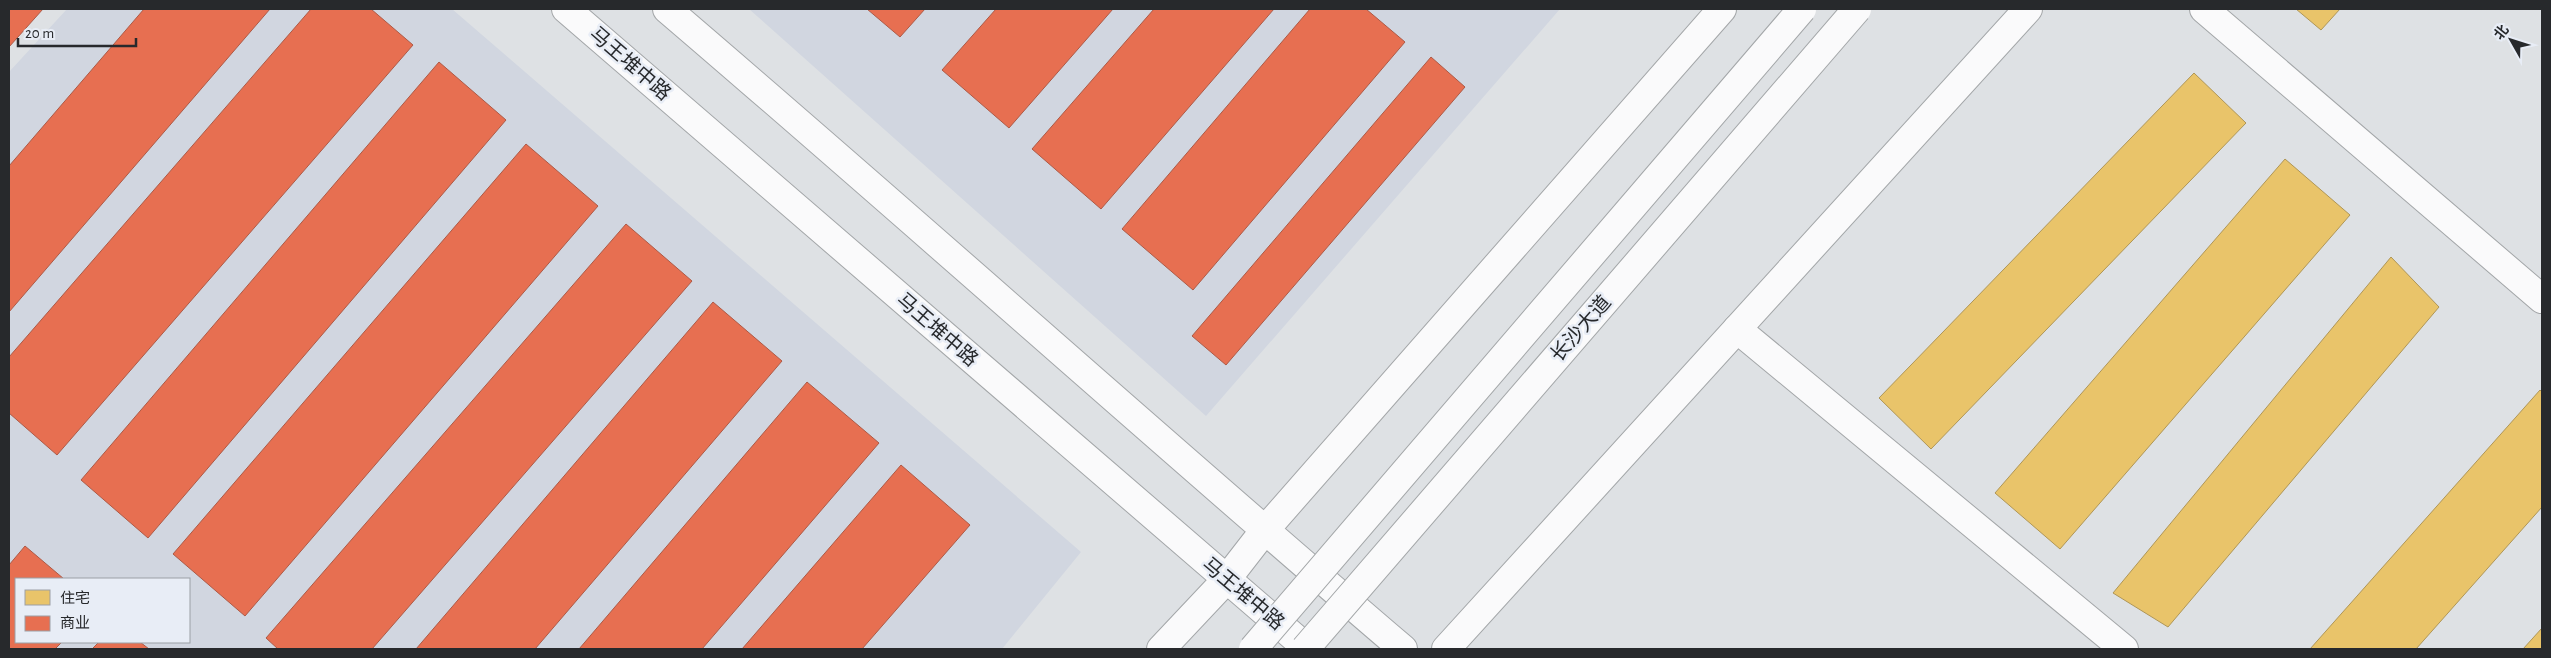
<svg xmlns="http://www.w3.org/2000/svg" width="2551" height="658" font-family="'Alegreya Sans','Noto Sans SC',sans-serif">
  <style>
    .built { fill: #d1d6e0; fill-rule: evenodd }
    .homes { fill: #e9c46a; stroke: #af9657 }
    .shops { fill: #e76f51; stroke: #ad5a46 }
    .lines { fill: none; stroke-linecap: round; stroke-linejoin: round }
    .minor-casing { stroke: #a3a6a8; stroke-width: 30 }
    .major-casing { stroke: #a3a6a8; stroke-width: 30 }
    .minor { stroke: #fafafb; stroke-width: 28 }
    .major { stroke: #fafafb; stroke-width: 28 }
    .highway-bridge-casing { stroke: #a3a6a8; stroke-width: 30; stroke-linecap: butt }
    .highway-bridge { stroke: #fafafb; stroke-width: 28 }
    .labels { text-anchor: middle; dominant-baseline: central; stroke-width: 5; stroke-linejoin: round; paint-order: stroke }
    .street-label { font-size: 20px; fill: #27292c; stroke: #e8edf6 }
  </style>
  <rect width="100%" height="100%" fill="#dee1e4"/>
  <path class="built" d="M67,9H452L1081,552L1002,649H9V72ZM16,579H189V642H16Z
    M749,9H1560L1206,416Z"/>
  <path class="homes" d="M2296,9H2340L2321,30Z
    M2194,73L2246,123L1931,449L1879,398Z
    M2285,159L2350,215L2060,549L1995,493Z
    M2391,257L2439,307L2168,627L2113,593Z
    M2540,390L2542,392V507L2416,649H2310Z
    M2542,628V649H2523Z"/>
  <path class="shops" d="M9,9H43L9,47Z
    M144,9H270L9,312V166Z
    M311,9H371L413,45L57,455L9,413V357Z
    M867,9H925L900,37Z
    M996,9H1113L1009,128L942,70Z
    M1154,9H1274L1101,209L1032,149Z
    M1310,9H1366L1405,42L1193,290L1122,229Z
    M1431,57L1465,87L1226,365L1192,336Z
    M439,62L506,120L148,538L81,480Z
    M526,144L598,206L245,616L173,554Z
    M626,224L692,281L372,649H278L266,638Z
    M713,302L782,361L535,649H416Z
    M807,382L879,443L702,649H579Z
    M901,465L970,525L862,649H742Z
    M25,546L64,579H16V642H62L55,649H9V565Z
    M99,642H140L149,649H92Z"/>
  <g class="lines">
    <g class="minor-casing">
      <path id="minor" d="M2204,9L2542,299
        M1737,329L2124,649"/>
    </g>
    <g class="major-casing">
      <path id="major" d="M566,9L1308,649
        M667,9C914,220 1156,438 1403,649
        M1161,649L1226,580L1264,531L1722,9
        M1446,649L2028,9"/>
    </g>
    <use href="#minor" class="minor"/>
    <use href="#major" class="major"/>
    <g class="highway-bridge-casing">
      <path id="highway-bridge" d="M1253,649L1802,9
        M1305,649L1857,9"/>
    </g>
    <use href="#highway-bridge" class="highway-bridge"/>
  </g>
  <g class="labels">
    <g class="street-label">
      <text transform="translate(630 64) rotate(41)">马王堆中路</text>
      <text transform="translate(1581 329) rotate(-49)">长沙大道</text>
      <text transform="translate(937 330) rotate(41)">马王堆中路</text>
      <text transform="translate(1243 594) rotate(40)">马王堆中路</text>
    </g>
  </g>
  <rect width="2551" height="658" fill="none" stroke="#27292c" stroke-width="20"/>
  <rect x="15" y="578" width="175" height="65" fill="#e8edf6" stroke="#9b9fa5"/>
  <rect x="25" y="590" width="25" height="15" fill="#e9c46a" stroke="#9b9fa5"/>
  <text x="60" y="603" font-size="15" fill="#27292c">住宅</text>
  <rect x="25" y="616" width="25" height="15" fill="#e76f51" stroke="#9b9fa5"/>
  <text x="60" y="628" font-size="15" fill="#27292c">商业</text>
  <g transform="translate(2511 40) rotate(309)" stroke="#e8edf6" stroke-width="4" paint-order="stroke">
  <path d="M0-4L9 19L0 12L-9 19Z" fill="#27292c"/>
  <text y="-8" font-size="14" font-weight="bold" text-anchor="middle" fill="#27292c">北</text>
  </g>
  <path d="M18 38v8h118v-8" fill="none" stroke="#27292c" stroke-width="2.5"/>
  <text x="25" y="38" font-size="15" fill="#27292c" stroke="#e8edf6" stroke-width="4" paint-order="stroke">20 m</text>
</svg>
